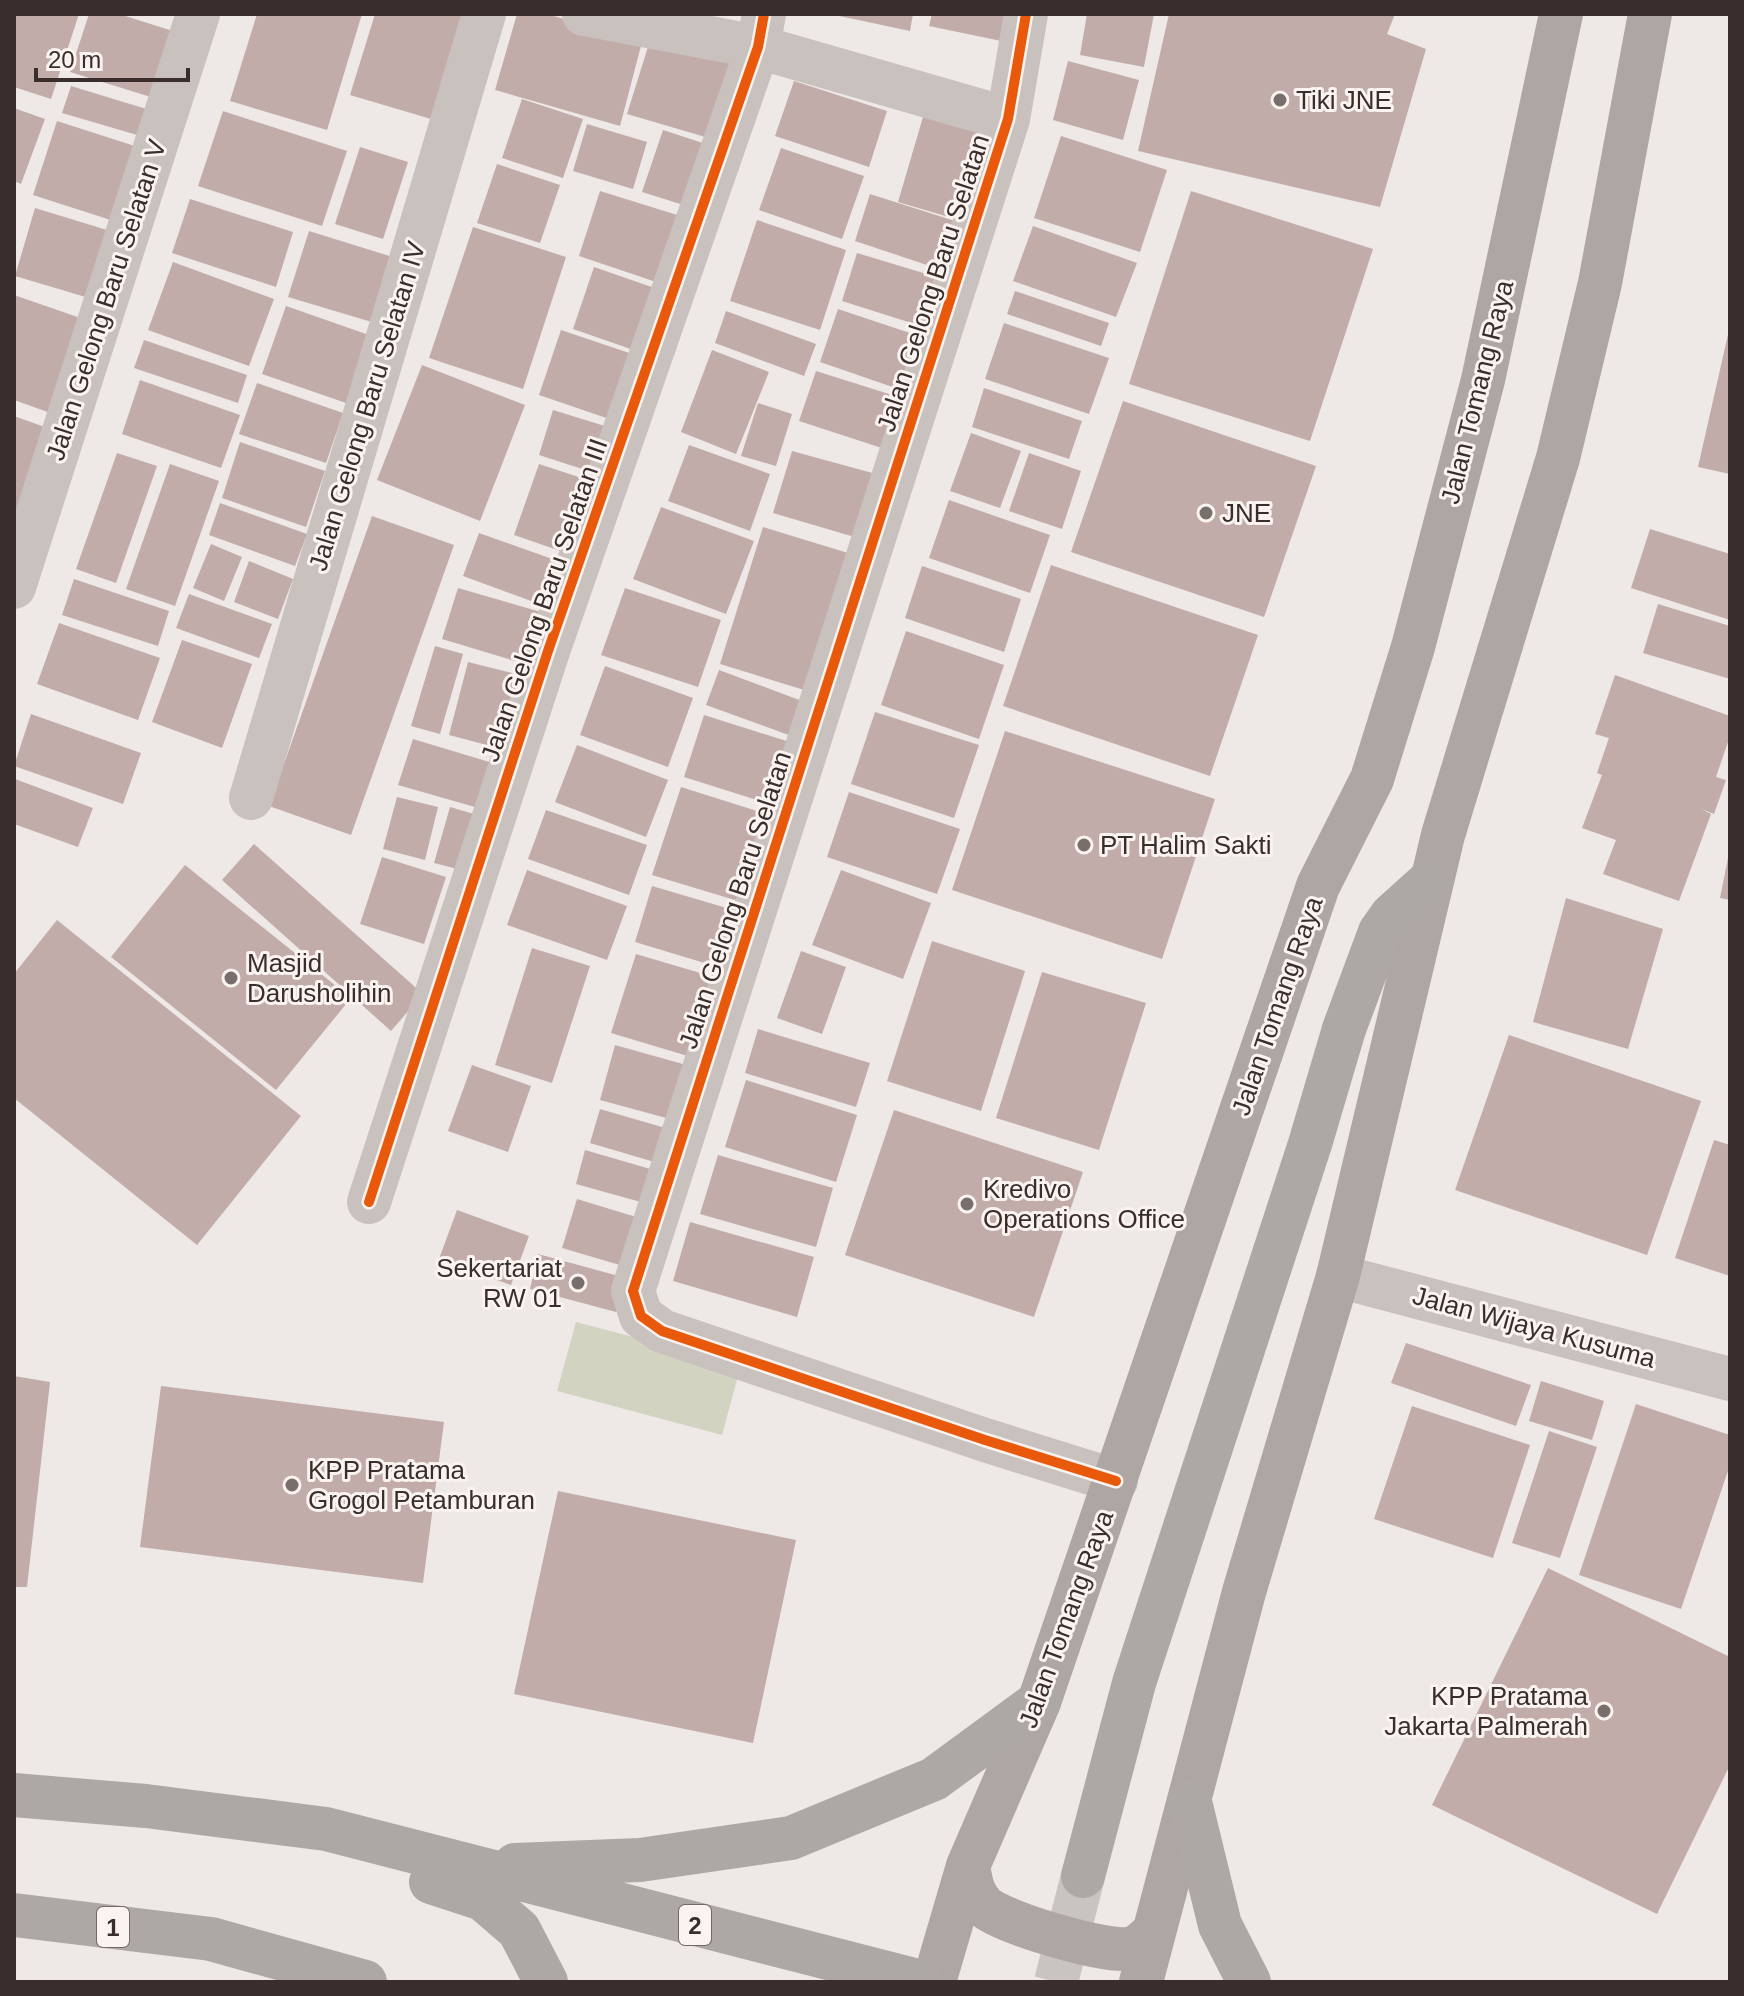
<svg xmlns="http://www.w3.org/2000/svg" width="1744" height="1996" font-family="Helvetica,sans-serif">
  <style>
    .green { fill: #d2d3c1 }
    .building { fill: #c1aca9 }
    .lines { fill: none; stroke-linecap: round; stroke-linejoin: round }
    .highway-tunnel { stroke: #cac4c1; stroke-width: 44; stroke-dasharray: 44 22; stroke-linecap: butt }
    .street { stroke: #c8c1be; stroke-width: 44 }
    .primary { stroke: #ada6a3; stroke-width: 44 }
    .highway { stroke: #ada8a5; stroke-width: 44 }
    .cycleway-casing { stroke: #faf3ef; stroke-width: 15 }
    .cycleway { stroke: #e8590c; stroke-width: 10 }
    .poi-dot { fill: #786f6d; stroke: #faf3ef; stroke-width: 3 }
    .labels { text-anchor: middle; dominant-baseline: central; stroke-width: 6; stroke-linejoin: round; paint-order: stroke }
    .shield { fill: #faf3ef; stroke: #736966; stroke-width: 2 }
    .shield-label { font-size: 24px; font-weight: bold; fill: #392e2c }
    .poi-label { font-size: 26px; fill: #392e2c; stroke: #faf3ef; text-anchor: start }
    .street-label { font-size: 26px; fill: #392e2c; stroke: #faf3ef }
  </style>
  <rect width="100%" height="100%" fill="#eee9e6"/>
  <path class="green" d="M576,1322L741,1365L722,1435L557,1391Z"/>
  <path class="building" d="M14,14H79L51,99L14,87Z
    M89,14H119L176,32L154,98L70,72Z
    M257,14H362L327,130L230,101Z
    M375,14H482L448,124L350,95Z
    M517,14H547L642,42L620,126L495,90Z
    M830,14H913L910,31Z
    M932,14H1017L1011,43L929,26Z
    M1087,14H1154L1144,67L1080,55Z
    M1169,14H1395L1387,34L1426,49L1380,207L1138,151Z
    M652,34L743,62L719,141L627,114Z
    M1068,61L1139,80L1123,140L1053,120Z
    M794,81L887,111L869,167L775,136Z
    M71,86L153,111L144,137L62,113Z
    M522,99L583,119L563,178L502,158Z
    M928,100L990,118L959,220L898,202Z
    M14,108L45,119L21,184L14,181Z
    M223,111L347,151L322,226L198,186Z
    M57,121L144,149L120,223L33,195Z
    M587,124L647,142L633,189L573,171Z
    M663,130L715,147L693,208L642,192Z
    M1061,136L1167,170L1140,252L1034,218Z
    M360,147L408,162L383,239L335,224Z
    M781,148L864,176L842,239L759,210Z
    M497,164L560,185L540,243L477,223Z
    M600,191L690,219L668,286L579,256Z
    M1191,191L1373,249L1310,441L1129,384Z
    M870,194L961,223L945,271L855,241Z
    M190,199L293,232L276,287L172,253Z
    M35,208L120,234L99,301L15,276Z
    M757,220L846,250L820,330L730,301Z
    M1033,226L1137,263L1116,317L1013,281Z
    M473,227L566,257L523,389L429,358Z
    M309,231L396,258L375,323L288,297Z
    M857,253L940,278L924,327L842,301Z
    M173,262L274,299L249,366L148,330Z
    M594,267L669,293L648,355L573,329Z
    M1015,291L1109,323L1101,346L1007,314Z
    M14,295L92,322L59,416L14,400Z
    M286,306L369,335L346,403L262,374Z
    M838,309L925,338L907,392L820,362Z
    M726,311L816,344L804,376L715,343Z
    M1004,323L1109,358L1089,414L985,379Z
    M561,330L644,358L621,423L539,395Z
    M1729,330L1730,331V474L1698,467Z
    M144,340L247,375L238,403L134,368Z
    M712,350L769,372L736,454L681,432Z
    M422,365L525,405L480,521L377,480Z
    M816,371L908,400L891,451L799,421Z
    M140,380L240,415L221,468L122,434Z
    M257,383L343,413L326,463L239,434Z
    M984,388L1082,421L1069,459L972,427Z
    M1123,401L1316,466L1264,617L1071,552Z
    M758,403L792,414L776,466L741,456Z
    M553,410L621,431L607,477L539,455Z
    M14,416L53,430L14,518Z
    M971,433L1021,451L1000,508L950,491Z
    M240,442L325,471L306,527L222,498Z
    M689,445L770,474L750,531L668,501Z
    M792,451L887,477L868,541L773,513Z
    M117,453L157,466L116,583L76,569Z
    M1029,453L1081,471L1062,529L1009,511Z
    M170,464L219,481L175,606L126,589Z
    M539,464L600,484L575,556L514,535Z
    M949,500L1050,535L1030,593L929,558Z
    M220,503L307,534L295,566L209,535Z
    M661,507L754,541L726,614L633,579Z
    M372,516L454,545L351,835L269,806Z
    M763,527L861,557L817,694L720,664Z
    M1650,529L1730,554V620L1631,588Z
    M479,533L558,561L542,605L463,576Z
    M211,544L242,557L224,601L193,588Z
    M249,561L293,579L278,619L234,602Z
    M1051,565L1258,635L1210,776L1003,706Z
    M922,566L1021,599L1004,652L905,618Z
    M74,579L169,611L158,646L62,615Z
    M458,588L544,613L528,665L442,639Z
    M625,588L721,620L698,687L601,655Z
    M189,594L272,624L259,658L176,628Z
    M1658,604L1730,626V679L1643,653Z
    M59,623L160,658L138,720L37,684Z
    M906,631L1004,665L979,739L881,705Z
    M182,640L252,664L222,748L152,722Z
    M435,646L463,654L440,734L411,726Z
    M468,662L520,675L502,749L449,735Z
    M605,666L693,698L668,767L580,735Z
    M719,670L810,704L797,738L706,705Z
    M1615,675L1730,716V736L1716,777L1726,780L1714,814L1701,809L1711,814L1679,901L1603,874L1616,840L1582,828L1602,775L1597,773L1609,738L1595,734Z
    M875,712L979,745L954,818L851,784Z
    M31,714L141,753L123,804L14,766Z
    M704,715L796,744L776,806L684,777Z
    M1005,731L1215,799L1162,959L952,890Z
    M413,739L496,764L482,809L398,785Z
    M577,745L668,780L646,837L555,802Z
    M15,779L93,808L78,847L14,824Z
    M681,787L776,817L748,904L652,875Z
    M849,792L960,829L937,894L827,857Z
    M397,797L438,807L425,860L383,849Z
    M450,807L484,817L469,872L434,863Z
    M546,810L647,845L629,895L528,859Z
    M254,844L423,994L391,1031L222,880Z
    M1729,853H1730V900L1720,898Z
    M382,857L446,877L424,944L360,924Z
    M185,865L351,998L276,1090L111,957Z
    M527,870L627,906L607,960L507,925Z
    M841,870L931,903L903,979L812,945Z
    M652,886L747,914L731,971L635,942Z
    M1566,898L1663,929L1628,1049L1533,1022Z
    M57,920L301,1116L197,1245L14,1098V974Z
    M932,941L1025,971L981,1111L887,1081Z
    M532,948L590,966L552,1083L495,1065Z
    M801,951L846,967L822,1034L777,1018Z
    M636,954L724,980L701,1060L611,1033Z
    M1042,972L1146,1003L1099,1150L996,1118Z
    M758,1029L870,1063L856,1107L745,1073Z
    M1509,1035L1701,1101L1647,1255L1455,1190Z
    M615,1045L697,1068L681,1122L600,1100Z
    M472,1065L531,1086L508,1152L448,1131Z
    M746,1080L857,1115L836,1182L725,1147Z
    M600,1109L679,1132L668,1166L590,1143Z
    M894,1110L1083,1172L1034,1317L845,1255Z
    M1714,1140L1730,1145V1276L1675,1258Z
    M585,1150L664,1173L655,1206L576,1184Z
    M718,1155L833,1188L816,1247L700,1214Z
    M577,1199L646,1220L630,1268L562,1248Z
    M457,1210L529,1236L511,1285L439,1259Z
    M690,1222L814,1257L797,1317L673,1281Z
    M538,1254L626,1278L616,1312L530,1289Z
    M1406,1343L1531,1385L1516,1426L1391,1383Z
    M14,1376L50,1382L27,1587H14Z
    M1541,1381L1604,1401L1592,1440L1529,1421Z
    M161,1386L444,1422L423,1583L140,1547Z
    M1636,1404L1730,1435V1465L1681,1609L1579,1575Z
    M1412,1406L1530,1445L1493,1558L1374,1519Z
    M1549,1431L1597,1447L1560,1558L1512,1543Z
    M558,1491L796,1540L753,1743L514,1694Z
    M1548,1568L1730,1657V1765L1657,1914L1432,1805Z"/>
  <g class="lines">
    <path class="highway-tunnel" d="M1056,1982L1083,1876"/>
    <path class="street" d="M584,14L758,47L1008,119
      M1026,14L1008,119L633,1291L641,1316L662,1331L985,1440L1116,1481
      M14,587L198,14
      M251,798L484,14
      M369,1202L548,651L758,47L764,14
      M1338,1276L1730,1379"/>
    <path class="primary" d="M968,1866C971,1882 972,1894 984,1906C998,1921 1112,1956 1133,1948C1140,1946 1147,1938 1153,1933
      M934,1982L968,1866L1039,1702L1318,886L1372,779L1413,647L1483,380L1561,14
      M1141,1982L1244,1592L1338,1276L1443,835L1558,458L1600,283L1650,14"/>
    <path class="highway" d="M14,1795L146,1806L326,1829L922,1982
      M1190,1802L1220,1925L1249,1982
      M515,1865L640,1860L791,1838L934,1779L1039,1702
      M1083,1876L1134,1683L1310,1144L1344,1029L1380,932L1392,915L1432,879
      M431,1882L483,1899L519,1930L546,1982
      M14,1915L211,1939L365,1982"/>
    <g class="cycleway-casing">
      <path id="cycleway" d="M1026,14L1008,119L633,1291L641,1316L662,1331L985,1440L1116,1481
        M369,1202L548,651L758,47L764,14"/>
    </g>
    <use href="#cycleway" class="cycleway"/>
  </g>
  <g class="poi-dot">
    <circle cx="1280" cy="100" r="8"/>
    <circle cx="1206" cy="513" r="8"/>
    <circle cx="1084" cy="845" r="8"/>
    <circle cx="231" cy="978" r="8"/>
    <circle cx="967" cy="1204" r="8"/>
    <circle cx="578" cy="1283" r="8"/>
    <circle cx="292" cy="1485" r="8"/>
    <circle cx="1604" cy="1711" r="8"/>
  </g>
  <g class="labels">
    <g class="shield">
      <rect x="679" y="1905" width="32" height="40" rx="6"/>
      <rect x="97" y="1907" width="32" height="40" rx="6"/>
    </g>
    <g class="shield-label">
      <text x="695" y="1925">2</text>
      <text x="113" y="1927">1</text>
    </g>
    <g class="poi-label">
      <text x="1296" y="100">Tiki JNE</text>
      <text x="1222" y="513">JNE</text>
      <text x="1100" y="845">PT Halim Sakti</text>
      <text x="247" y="963">Masjid<tspan x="247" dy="30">Darusholihin</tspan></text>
      <text x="983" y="1189">Kredivo<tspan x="983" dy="30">Operations Office</tspan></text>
      <text x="562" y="1268" text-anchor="end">Sekertariat<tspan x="562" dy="30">RW 01</tspan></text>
      <text x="308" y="1470">KPP Pratama<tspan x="308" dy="30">Grogol Petamburan</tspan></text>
      <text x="1588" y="1696" text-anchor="end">KPP Pratama<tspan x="1588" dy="30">Jakarta Palmerah</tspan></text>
    </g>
    <g class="street-label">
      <text transform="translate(933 283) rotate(-72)">Jalan Gelong Baru Selatan</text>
      <text transform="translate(106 300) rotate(-72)">Jalan Gelong Baru Selatan V</text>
      <text transform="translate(1477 392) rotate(-76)">Jalan Tomang Raya</text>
      <text transform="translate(367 406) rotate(-73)">Jalan Gelong Baru Selatan IV</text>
      <text transform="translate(544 600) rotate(-71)">Jalan Gelong Baru Selatan III</text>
      <text transform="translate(735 900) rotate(-72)">Jalan Gelong Baru Selatan</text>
      <text transform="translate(1277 1006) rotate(-71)">Jalan Tomang Raya</text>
      <text transform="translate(1534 1327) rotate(15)">Jalan Wijaya Kusuma</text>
      <text transform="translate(1066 1619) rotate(-70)">Jalan Tomang Raya</text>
    </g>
  </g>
  <rect width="1744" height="1996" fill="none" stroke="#392e2c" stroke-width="32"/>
  <path d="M36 68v12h152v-12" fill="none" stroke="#392e2c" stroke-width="4"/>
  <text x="48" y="68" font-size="24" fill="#392e2c" stroke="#faf3ef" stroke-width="6" paint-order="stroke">20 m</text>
</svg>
